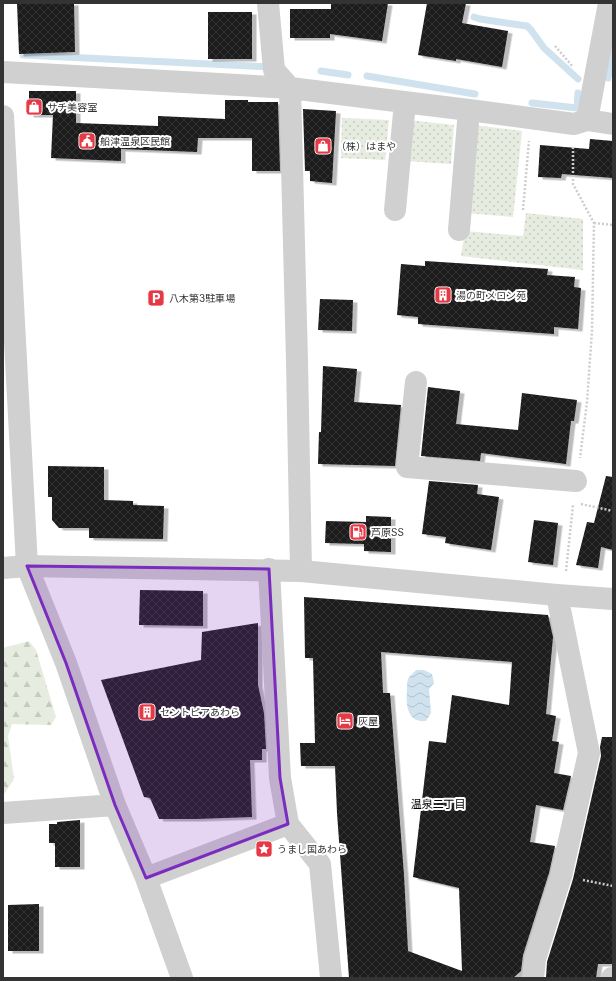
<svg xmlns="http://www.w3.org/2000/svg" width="616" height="981" font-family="Inter,'Noto Sans JP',sans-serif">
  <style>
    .grass { fill: url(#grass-dots) }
    .forest { fill: url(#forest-firs) }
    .water { fill: url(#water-waves) }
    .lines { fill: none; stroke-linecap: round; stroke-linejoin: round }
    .stream { stroke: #cfe2ee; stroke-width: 7 }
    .building { fill: url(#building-cross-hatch); fill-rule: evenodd; filter: url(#shadow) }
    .path { stroke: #cdcdcd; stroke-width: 2.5; stroke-dasharray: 2 2; stroke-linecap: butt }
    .minor { stroke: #d0d0d0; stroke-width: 22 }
    .tertiary { stroke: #d0d0d0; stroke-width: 22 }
    .marked { fill: #7b2cbf; fill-opacity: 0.2; stroke: #7b2cbf; stroke-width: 3; stroke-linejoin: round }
    .labels { text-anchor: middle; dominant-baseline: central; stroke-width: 4; stroke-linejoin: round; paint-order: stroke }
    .poi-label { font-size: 10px; fill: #333; stroke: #fff; text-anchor: start }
    .neighbourhood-label { font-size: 11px; fill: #000; stroke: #fff }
  </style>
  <defs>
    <pattern id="grass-dots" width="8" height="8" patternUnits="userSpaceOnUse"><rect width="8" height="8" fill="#e6ecdf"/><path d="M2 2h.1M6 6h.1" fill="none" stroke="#c6cbc0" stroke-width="1.8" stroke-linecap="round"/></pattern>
    <pattern id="forest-firs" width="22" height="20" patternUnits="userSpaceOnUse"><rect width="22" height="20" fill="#e6ecdf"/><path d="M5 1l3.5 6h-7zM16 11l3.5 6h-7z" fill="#c6cbc0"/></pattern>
    <pattern id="water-waves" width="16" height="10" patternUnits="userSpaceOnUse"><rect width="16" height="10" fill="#cfe2ee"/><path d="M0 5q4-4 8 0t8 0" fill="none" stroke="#b2c2cd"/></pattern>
    <pattern id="building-cross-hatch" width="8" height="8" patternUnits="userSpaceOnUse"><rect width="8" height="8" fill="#1a1a1a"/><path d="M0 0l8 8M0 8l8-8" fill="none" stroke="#333"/></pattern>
    <filter id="shadow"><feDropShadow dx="4.5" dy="2.5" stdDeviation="0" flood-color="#0004"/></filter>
  </defs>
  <rect width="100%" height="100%" fill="#fff"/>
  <path class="grass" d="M342,118L389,120L385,160L341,158Z
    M408,120L454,125L451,164L406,161Z
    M474,125L522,131L513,217L467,213Z
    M526,213L583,219V270L461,256L465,231L523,236Z"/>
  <path class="forest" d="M29,641L36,650L56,717L51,725L12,724L8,736L14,779L3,796V648Z"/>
  <path class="water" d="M416,670H424L432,674L434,683L429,689L431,713L426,721C406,723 406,703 407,689C407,686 407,682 408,679C409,676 414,673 416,670Z"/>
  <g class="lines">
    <path class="stream" d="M474,17L480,19L527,26L531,30L544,48L578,79
      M23,55L271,67
      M321,71L348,75
      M367,76L475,94
      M608,78L613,51
      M532,103L577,108L578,93"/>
  </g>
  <path class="building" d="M17,3H74L75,52L19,54Z
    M331,3H388L382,41L330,34V38H290V9H331Z
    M427,3H466L462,23L508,31L502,67L456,59V61L418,55Z
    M208,12H252V59H208Z
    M29,91H76V123L158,126V116L225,119V100H248V102H278L280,171H252V138H198L197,152L121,149V161L51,158L53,115H29Z
    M303,109L336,111L332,183L310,181V171H305Z
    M590,139L613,141V178L562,174L561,178L538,177L540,145L589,149Z
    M425,261L548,269L547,275L575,277L574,287L581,288L578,329L554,327V334L418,324V317L397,315L401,264L425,266Z
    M320,299L353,300L352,331L318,330Z
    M323,366L357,369L354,402L401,405L395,466L318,464L319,432H321Z
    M428,387L460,391L456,424L518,430L522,393L577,400L574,421H571L566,464L481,453L480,461L421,456Z
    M48,466L104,467V500L133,501V505L164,506L163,539L89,538V528H59L52,520V497H48Z
    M606,476L613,477V550L601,547L598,568L576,565L587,522L594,523Z
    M429,481L478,485L477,494L499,497L491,550L445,543L446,537L422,534Z
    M366,516L391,517V552L364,551V544L325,543L326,521L366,522Z
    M534,520L558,523L553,565L528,562Z
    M140,590L203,591V626L139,625Z
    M304,597L548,615L553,637L546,714L556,716L552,741L559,742L554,773L571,776L563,810L536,805L530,842L555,846L549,873L523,955L521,971L513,978H349L337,813L335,766H301L300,743H315L313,658H305ZM381,652L512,662L509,705L452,695L446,743L429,741L413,877L459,888L462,971L408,951L404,875L390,693H383Z
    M258,623V685L264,713L266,749H262V760H250L252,817L196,819H159L150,798L144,797L101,680L201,660L202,632Z
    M602,737H613V964H598L596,978H546L547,962L573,879L601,756L600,747Z
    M80,820V867H55V843H49V824H57V822Z
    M39,904V951H8V905Z"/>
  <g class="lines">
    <path class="path" d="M555,46L573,67
      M573,147V184L594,223L592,331L587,402L580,458
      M523,210L529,141
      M594,223L613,225
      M581,504L613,511
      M566,571L573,505
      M583,880L613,886"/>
    <path class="minor" d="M268,3L274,70L290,88L297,361L301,571
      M3,72L290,88L469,110L574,124L587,120L613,124
      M3,116L27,566L66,663L115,805L146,878L182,978
      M587,120L609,3
      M395,210L405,102
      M459,230L469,110
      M416,382L407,467L576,481
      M269,569L280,778L288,824L320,864L331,978
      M3,813L115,805
      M146,878L288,824
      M533,978L535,959L561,876L589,753L557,595
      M612,978H613"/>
    <path class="tertiary" d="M3,568L27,566L301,571L557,595L613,599"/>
  </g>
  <path class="marked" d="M27,566L269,569L280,778L288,824L146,878L115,805L66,663Z"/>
  <defs>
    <g id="shop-square" transform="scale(0.9)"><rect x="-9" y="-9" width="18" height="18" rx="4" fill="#e63946" stroke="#fff"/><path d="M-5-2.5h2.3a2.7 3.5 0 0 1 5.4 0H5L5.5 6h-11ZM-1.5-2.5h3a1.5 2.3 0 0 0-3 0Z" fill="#fff"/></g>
    <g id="civic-square" transform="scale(0.9)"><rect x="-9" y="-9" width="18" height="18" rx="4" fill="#e63946" stroke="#fff"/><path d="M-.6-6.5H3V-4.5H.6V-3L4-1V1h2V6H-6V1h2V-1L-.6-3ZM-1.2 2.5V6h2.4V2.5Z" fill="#fff"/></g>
    <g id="building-square" transform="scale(0.9)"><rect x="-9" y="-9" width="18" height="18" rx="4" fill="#e63946" stroke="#fff"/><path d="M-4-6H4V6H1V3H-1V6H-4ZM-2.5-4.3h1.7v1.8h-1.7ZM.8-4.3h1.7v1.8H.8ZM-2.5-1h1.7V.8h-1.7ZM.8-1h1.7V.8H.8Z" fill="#fff"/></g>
    <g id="parking-square" transform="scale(0.9)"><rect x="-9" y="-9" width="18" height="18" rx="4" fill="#e63946" stroke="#fff"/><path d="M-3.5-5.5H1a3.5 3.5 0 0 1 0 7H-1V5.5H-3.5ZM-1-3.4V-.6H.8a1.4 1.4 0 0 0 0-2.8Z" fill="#fff"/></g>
    <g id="fuel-square" transform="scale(0.9)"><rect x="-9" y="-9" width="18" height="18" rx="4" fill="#e63946" stroke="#fff"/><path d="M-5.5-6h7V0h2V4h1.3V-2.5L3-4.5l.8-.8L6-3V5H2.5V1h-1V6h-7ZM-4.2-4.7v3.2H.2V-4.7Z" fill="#fff"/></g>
    <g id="hotel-square" transform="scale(0.9)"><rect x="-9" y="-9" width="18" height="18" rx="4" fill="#e63946" stroke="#fff"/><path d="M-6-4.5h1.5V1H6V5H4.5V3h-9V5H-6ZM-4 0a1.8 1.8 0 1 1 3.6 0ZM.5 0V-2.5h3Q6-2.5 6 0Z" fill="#fff"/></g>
    <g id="sight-square" transform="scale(0.9)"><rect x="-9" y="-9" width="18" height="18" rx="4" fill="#e63946" stroke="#fff"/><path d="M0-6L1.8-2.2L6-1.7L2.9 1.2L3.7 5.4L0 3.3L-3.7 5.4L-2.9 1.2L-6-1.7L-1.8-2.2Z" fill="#fff"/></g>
  </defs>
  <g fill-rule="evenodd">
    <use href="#shop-square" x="34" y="107"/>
    <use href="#civic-square" x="87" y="141"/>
    <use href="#shop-square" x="323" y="146"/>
    <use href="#building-square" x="443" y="295"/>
    <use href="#parking-square" x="156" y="298"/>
    <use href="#fuel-square" x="358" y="532"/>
    <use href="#building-square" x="147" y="712"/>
    <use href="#hotel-square" x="345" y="721"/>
    <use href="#sight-square" x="264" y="849"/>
  </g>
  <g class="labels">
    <g class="poi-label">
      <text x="47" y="107">サチ美容室</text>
      <text x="100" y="141">船津温泉区民館</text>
      <text x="336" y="146">（株）はまや</text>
      <text x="456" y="295">湯の町メロン苑</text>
      <text x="169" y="298">八木第3駐車場</text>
      <text x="371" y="532">芦原SS</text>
      <text x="160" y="712">セントピアあわら</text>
      <text x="358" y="721">灰屋</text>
      <text x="277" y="849">うまし国あわら</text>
    </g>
    <g class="neighbourhood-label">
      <text x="438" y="804">温泉二丁目</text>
    </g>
  </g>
  <rect width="616" height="981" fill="none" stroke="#333333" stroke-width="8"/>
</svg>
